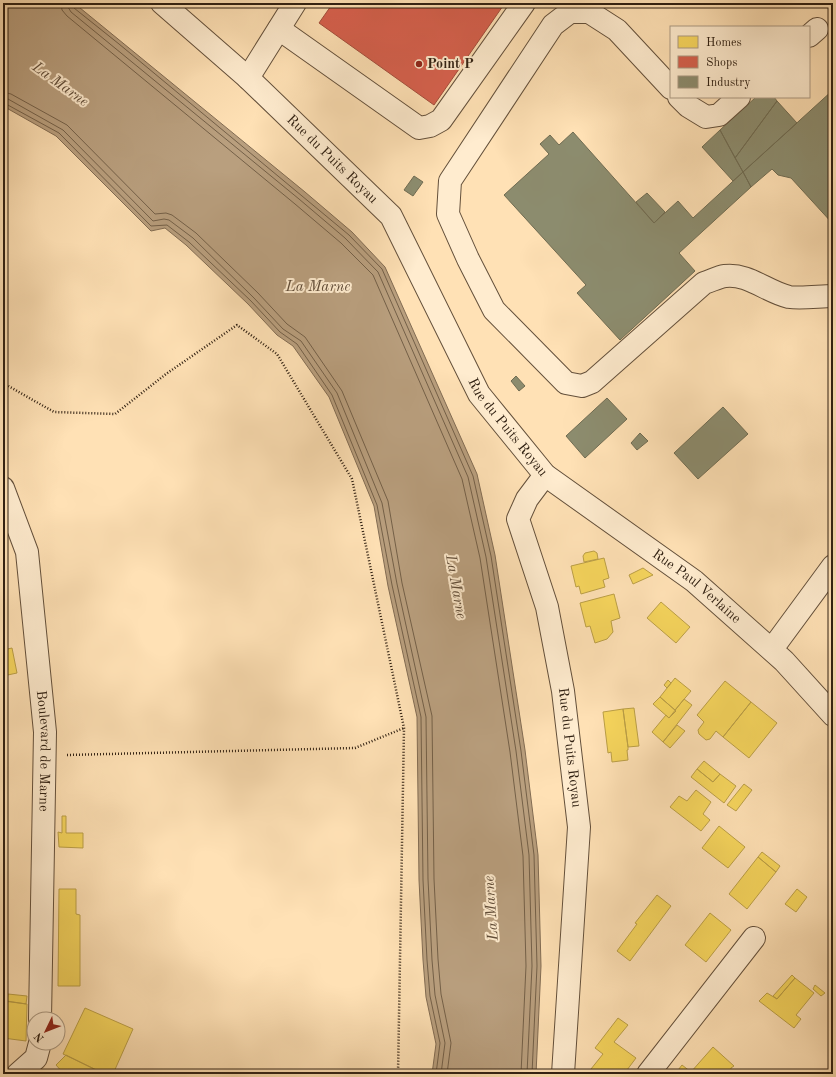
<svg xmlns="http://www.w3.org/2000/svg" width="836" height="1077" font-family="'Old Standard TT',serif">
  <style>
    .water { fill: #b99f7e; stroke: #826c53 }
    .homes { fill: #f6d55c; stroke: #bb9f46 }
    .shops { fill: #d6604d; stroke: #a44d3b }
    .industry { fill: #8c8c6e; stroke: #706c52 }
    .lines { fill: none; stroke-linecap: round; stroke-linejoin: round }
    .shore { stroke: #746048; stroke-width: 1 }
    .minor-casing { stroke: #64503b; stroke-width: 24 }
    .path { stroke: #302012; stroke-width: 2.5; stroke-dasharray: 1 2; stroke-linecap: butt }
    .minor { stroke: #ffeccf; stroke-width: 22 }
    .poi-dot { fill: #8f2418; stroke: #ffeccf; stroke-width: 1.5 }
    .labels { text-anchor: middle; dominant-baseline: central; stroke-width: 4; stroke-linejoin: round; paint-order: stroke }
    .poi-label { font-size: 14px; font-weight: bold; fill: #302012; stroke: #ffeccf; text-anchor: start }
    .street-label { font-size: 14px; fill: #302012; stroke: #ffeccf }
    .water-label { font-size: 15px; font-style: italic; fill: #604c38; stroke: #ffeccf }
  </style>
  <rect width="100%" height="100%" fill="#ffe1b5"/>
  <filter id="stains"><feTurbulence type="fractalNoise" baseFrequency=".005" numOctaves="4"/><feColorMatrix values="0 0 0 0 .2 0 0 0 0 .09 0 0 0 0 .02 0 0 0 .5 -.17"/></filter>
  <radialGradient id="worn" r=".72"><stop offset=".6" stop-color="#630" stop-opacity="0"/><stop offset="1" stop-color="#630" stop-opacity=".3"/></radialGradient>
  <path class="water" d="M3,3H74L305,192L352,232L385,267L477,474L495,555L525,750L538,855L541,966L536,1074H432L436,1044L426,997L423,960L419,880L417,717L388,586L374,506L329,397L293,346L277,335L248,304L186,245L165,228L151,231L56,136L3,106Z"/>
  <path class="homes" d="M594,551L597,553L598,559L584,562L583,556L585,553Z
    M604,558L609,578L603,580L605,587L581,594L579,586L576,587L571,566Z
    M643,568L653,575L633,584L629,575Z
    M614,594L620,618L611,621L613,632L607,639L595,643L590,626L586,627L580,603Z
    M661,602L690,627L676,643L647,618Z
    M12,648L17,673L3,676V650Z
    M675,678L691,691L675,710L660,697Z
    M668,680L671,683L667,688L664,685Z
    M725,681L751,702L723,737L716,731L710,739L706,740L699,734L698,730L704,722L697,715Z
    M660,697L676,711L669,718L653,704Z
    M684,699L692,705L663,742L652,732L666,715L669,718Z
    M751,702L777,723L749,758L723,737Z
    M634,708L639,746L628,747L623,709Z
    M623,709L628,747V750H627L628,760L612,762L611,752L608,753L603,712Z
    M677,725L685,731L670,748L663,742Z
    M704,761L720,774L713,782L697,769Z
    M697,769L713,782L720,774L736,786L724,803L691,777Z
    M744,784L752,790L736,811L727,805Z
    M696,790L711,802L703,814L710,820L701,831L670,807L679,796L687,801Z
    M62,816H66V833H83V848L59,847L58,832L62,833Z
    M719,826L745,847L728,868L702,848Z
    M762,852L780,866L776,872L758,857Z
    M758,857L776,872L747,909L729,894Z
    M59,889H76V914L80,915V986H58Z
    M797,889L807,897L796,912L785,904Z
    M657,895L671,906L630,961L617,951L637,924L635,923Z
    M710,913L731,930L706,962L685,945Z
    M792,975L795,978L777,999L773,996Z
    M795,978L814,993L796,1015L801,1019L794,1028L759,1001L767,993L777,999Z
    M815,985L825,993L821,996L813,989Z
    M8,994L27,996L26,1004L7,1001Z
    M3,1001L27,1004L26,1041L3,1038Z
    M85,1008L133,1029L113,1074H105L63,1054Z
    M618,1018L628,1025L614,1042L636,1058L624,1074H597L591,1069L603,1054L595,1048Z
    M713,1047L734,1066L731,1068L730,1074H675L682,1065L691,1072Z
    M66,1055L94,1069L89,1074H64L56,1065Z"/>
  <path class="shops" d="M333,3H505L434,105L319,23Z"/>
  <path class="industry" d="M833,90V224L791,178L778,175L772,169L751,187L743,172Z
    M756,97H774L777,101L735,158L720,130Z
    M777,101L797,123L743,172L735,158Z
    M720,130L743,172L733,181L702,147Z
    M573,132L654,223L678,201L693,218L743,172L751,187L679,253L695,271L620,340L577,293L586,285L504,195L549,154L540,144L550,135L559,145Z
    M414,176L423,182L413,196L404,190Z
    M647,193L665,212L654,223L636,202Z
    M516,376L525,386L519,391L511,381Z
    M607,398L627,419L585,458L566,436Z
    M723,407L748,434L698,479L674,453Z
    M640,433L648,441L637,450L631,443Z"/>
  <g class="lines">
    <path class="shore" d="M61,3L62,10L67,16L295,204L341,243L373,275L462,479L480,558L510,752L523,856L526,966L521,1074
      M67,3L68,7L71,12L299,199L345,238L378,272L468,477L486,557L516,751L529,855L532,966L527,1074
      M72,3L74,8L119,44L349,235L382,269L473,476L491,556L521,751L534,855L537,966L532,1074
      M3,92L11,94L67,125L155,214L166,213L172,215L196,233L258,293L287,324L305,337L342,391L388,501L402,583L432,716L434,879L438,959L441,994L451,1043L447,1074
      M3,98L8,99L63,130L153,221L164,219L169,220L193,238L254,298L283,329L301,341L337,393L382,503L397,584L426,717L428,879L432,960L435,995L445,1043L441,1074
      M3,103L6,104L59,133L151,226L167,225L189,242L251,301L280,332L297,344L332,395L377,505L392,585L421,717L423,880L427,960L430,996L440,1043L436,1074"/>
    <g class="minor-casing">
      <g id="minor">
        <path id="s1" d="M162,3L248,78L391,216L479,394L545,475L694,581L784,661L833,715"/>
        <path d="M279,29L419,128L430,126L441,120L524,3"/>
        <path d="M809,36L817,29"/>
        <path d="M248,78L295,3"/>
        <path d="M671,88L617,30L589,12H570L553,25L450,181L448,214L468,259L494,310L566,383L582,386L592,382L704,283C711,281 718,277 725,276C748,273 767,292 789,297C802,299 820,296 833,296"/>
        <path d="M679,97L688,106L706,117L719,115L739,97"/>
        <path id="s2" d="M545,475L527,499L518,519L547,607L563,691L579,827L563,1074"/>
        <path id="s3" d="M3,488L27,552L45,732L40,1019"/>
        <path d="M772,649L833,566"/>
        <path d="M18,1074L36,1058L40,1043"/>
        <path d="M648,1074L754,938"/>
      </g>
    </g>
    <path class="path" d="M3,383L54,412L115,414L166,374L237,325L277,354L352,479L404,728L398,1074
      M67,755L355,748L404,728"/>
    <use href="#minor" class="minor"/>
  </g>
  <circle class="poi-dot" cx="419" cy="64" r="4"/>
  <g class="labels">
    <g class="poi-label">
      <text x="427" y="64">Point P</text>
    </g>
    <g class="street-label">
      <text stroke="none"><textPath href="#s1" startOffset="231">Rue du Puits Royau</textPath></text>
      <text stroke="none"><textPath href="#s1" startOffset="555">Rue du Puits Royau</textPath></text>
      <text stroke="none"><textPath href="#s1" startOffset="804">Rue Paul Verlaine</textPath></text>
      <text stroke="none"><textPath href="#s2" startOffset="287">Rue du Puits Royau</textPath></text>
      <text stroke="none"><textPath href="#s3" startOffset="268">Boulevard de Marne</textPath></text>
    </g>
    <g class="water-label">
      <text transform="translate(60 85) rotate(36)">La Marne</text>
      <text x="318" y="287">La Marne</text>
      <text transform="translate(455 587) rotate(80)">La Marne</text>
      <text transform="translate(492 908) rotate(-94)">La Marne</text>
    </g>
  </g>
  <rect width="836" height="1077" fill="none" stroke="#ffe1b5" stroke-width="16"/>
  <rect x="4" y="4" width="828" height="1069" fill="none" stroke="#302012" stroke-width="2"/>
  <rect x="8" y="8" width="820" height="1061" fill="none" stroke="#302012"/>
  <rect x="670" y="26" width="140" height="72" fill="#ffeccf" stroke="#ac9a83"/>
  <rect x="678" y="36" width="20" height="12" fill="#f6d55c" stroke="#ac9a83"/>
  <text x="706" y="46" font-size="12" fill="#302012">Homes</text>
  <rect x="678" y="56" width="20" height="12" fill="#d6604d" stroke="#ac9a83"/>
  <text x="706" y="66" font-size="12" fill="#302012">Shops</text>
  <rect x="678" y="76" width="20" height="12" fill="#8c8c6e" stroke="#ac9a83"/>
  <text x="706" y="86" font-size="12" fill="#302012">Industry</text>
  <g transform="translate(46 1031) rotate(227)"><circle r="19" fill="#ffeccf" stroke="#ac9a83"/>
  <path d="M0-3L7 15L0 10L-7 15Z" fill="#8f2418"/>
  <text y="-6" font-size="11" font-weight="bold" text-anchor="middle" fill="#302012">N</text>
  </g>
  <rect width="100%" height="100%" filter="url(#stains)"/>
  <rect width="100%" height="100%" fill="url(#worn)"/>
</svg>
